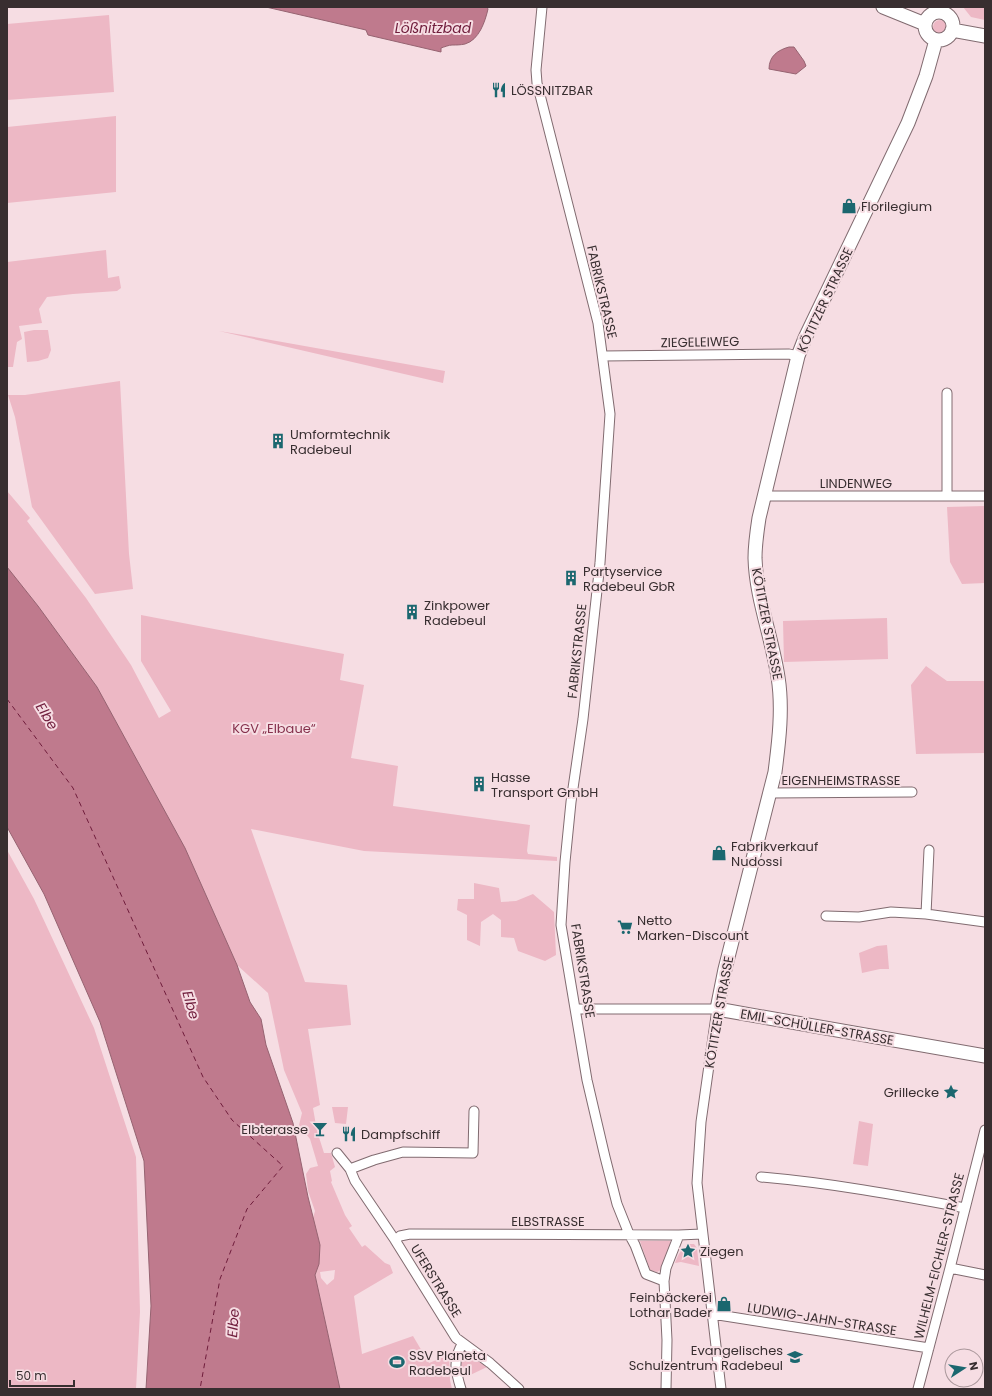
<svg xmlns="http://www.w3.org/2000/svg" width="992" height="1396" font-family="Poppins,sans-serif">
  <style>
    .green { fill: #edb8c5; fill-rule: evenodd }
    .water { fill: #bf7a8d; stroke: #966371 }
    .lines { fill: none; stroke-linecap: round; stroke-linejoin: round }
    .ferry { stroke: #6f1c3b; stroke-width: 1; stroke-dasharray: 5 4; stroke-linecap: butt }
    .street-casing { stroke: #816b70; stroke-width: 11 }
    .secondary-casing { stroke: #816b70; stroke-width: 15 }
    .street { stroke: #fff; stroke-width: 9 }
    .secondary { stroke: #fff; stroke-width: 13 }
    .labels { text-anchor: middle; dominant-baseline: central; stroke-width: 4; stroke-linejoin: round; paint-order: stroke }
    .poi-label { font-size: 13px; fill: #382e30; stroke: #f6dde3; text-anchor: start }
    .street-label { font-size: 13px; fill: #382e30; stroke: #f6dde3 }
    .park-label { font-size: 13px; fill: #86314d; stroke: #f6dde3 }
    .water-label { font-size: 14px; font-style: italic; fill: #6f1c3b; stroke: #f6dde3 }
  </style>
  <rect width="100%" height="100%" fill="#f6dde3"/>
  <path class="green" d="M963,7H985V20L971,17Z
    M109,15L114,92L7,100V24Z
    M933 27a7 7 0 1 1 14 0a7 7 0 1 1-14 0Z
    M116,116V192L7,203V127Z
    M106,250L108,278L119,276L121,288L117,291L73,294L47,297L39,309L42,323L19,326L22,339L17,342L13,367H7V262Z
    M34,330H48L51,350L48,358L38,361L27,362L24,332Z
    M219,331L243,335L445,371L443,383Z
    M120,381L129,554L133,589L95,594L32,507L15,417L8,395H25Z
    M7,491L30,518L27,521L86,598L131,665L159,718L171,711L141,661V615L344,654L340,680L364,685L351,758L398,766L393,806L530,825L527,851L528,854L557,857V861L364,851L251,829L305,982L347,985L351,1025L308,1029L320,1105L313,1108L317,1131L324,1153H331L335,1167L330,1171L332,1181L331,1182L345,1215L352,1226L349,1228L362,1247L365,1245L385,1263L390,1265L393,1273L354,1296L362,1354L413,1336L429,1363L449,1355L450,1380L452,1389H340L315,1275L320,1245L313,1218L315,1211L308,1191L306,1174L310,1168L318,1166L310,1139L299,1125L302,1113L284,1070L268,993L237,965L185,848L97,687L38,606L7,567ZM335,1270L334,1279L327,1285L321,1278L320,1272Z
    M985,506V583L962,584L950,562L947,507Z
    M887,618L888,659L784,662L783,621Z
    M926,666L947,681H985V753L916,754L911,685Z
    M7,850L34,899L94,1028L136,1157L140,1312L136,1389H7Z
    M474,883L499,888L501,902L516,901L533,894L554,912L556,955L545,961L518,951L514,938L501,937V920L493,914L481,922L480,946L467,940V915L457,910L458,899H474Z
    M887,945L889,969H880L862,973L859,953L877,946Z
    M332,1107H348L346,1124L335,1123Z
    M859,1121L873,1124L868,1166L853,1164Z
    M640,1241H670L671,1244L661,1270L657,1272L650,1270Z
    M689,1244H694L697,1248L699,1266L681,1262L675,1263C678,1255 681,1248 689,1244Z
    M467,1356H470L487,1367L466,1377L461,1364L462,1360Z"/>
  <path class="water" d="M266,7H487L488,9C485,22 479,40 465,44C460,45 457,45 452,45C449,45 444,47 441,48V52L368,35L366,30Z
    M789,47H794L804,61L806,66L796,74L769,69C769,56 778,50 789,47Z
    M7,567L38,606L97,687L185,848L237,965L250,1002L261,1019L266,1045L293,1123L308,1197L320,1245L319,1264L315,1275L340,1389H146L151,1306L144,1161L100,1022L44,894L7,827Z"/>
  <g class="lines">
    <path class="ferry" d="M7,699L73,788L203,1077L232,1120L283,1166L247,1209L220,1279L200,1389"/>
    <g class="street-casing">
      <path id="street" d="M542,7L536,70L537,83L598,323L610,414L600,563L583,719L571,802L565,862L561,925L587,1080L605,1157L617,1204L629,1234L635,1245L646,1274L664,1281
        M603,356L789,354L798,356
        M764,496H985
        M947,496V393
        M770,793L912,792
        M926,914L929,850
        M826,916L859,917L891,912L926,914L985,922
        M576,1009H717L701,1122L697,1183L721,1389
        M337,1153L350,1169L355,1181L395,1240L456,1338L490,1363L519,1389
        M350,1169L374,1160L403,1152L473,1153L474,1111
        M761,1177C830,1183 897,1195 965,1208
        M395,1240L400,1236L410,1234L679,1235L702,1234
        M950,1268L985,1275
        M712,1314L929,1348
        M461,1389C456,1373 452,1359 463,1343
        M666,1389L667,1340L664,1281L666,1268L679,1235
        M918,1389L950,1268L985,1130"/>
    </g>
    <g class="secondary-casing">
      <path id="secondary" d="M883,7L925,24
        M925 26a14 14 0 1 1 28 0a14 14 0 1 1-28 0Z
        M952,30L985,36
        M936,40L926,76L908,123L805,338L798,356L759,518C757,531 755,544 755,558C756,598 772,637 778,677C783,708 779,741 775,772L725,969L717,1009L985,1056"/>
    </g>
    <use href="#street" class="street"/>
    <use href="#secondary" class="secondary"/>
  </g>
  <defs>
    <g id="restaurant-bare" transform="scale(1.2)"><path d="M-5-6h1v4h1v-4h1v4h1v-4h1v5L-1.5 .5V6h-2V.5L-5-1ZM5-6V6H3V1.5H1.5Q1.5-4 5-6Z" fill="#1b676f" stroke="#f6dde3" stroke-width="2.5" paint-order="stroke"/></g>
    <g id="shop-bare" transform="scale(1.2)"><path d="M-5-2.5h2.3a2.7 3.5 0 0 1 5.4 0H5L5.5 6h-11ZM-1.5-2.5h3a1.5 2.3 0 0 0-3 0Z" fill="#1b676f" stroke="#f6dde3" stroke-width="2.5" paint-order="stroke"/></g>
    <g id="building-bare" transform="scale(1.2)"><path d="M-4-6H4V6H1V3H-1V6H-4ZM-2.5-4.3h1.7v1.8h-1.7ZM.8-4.3h1.7v1.8H.8ZM-2.5-1h1.7V.8h-1.7ZM.8-1h1.7V.8H.8Z" fill="#1b676f" stroke="#f6dde3" stroke-width="2.5" paint-order="stroke"/></g>
    <g id="supermarket-bare" transform="scale(1.2)"><path d="M-6-5.5h2.5l.6 2H6L4.5 2H-2.5L-4.4-4H-6ZM-1.5 3.2a1.3 1.3 0 1 0 .1 0ZM3 3.2a1.3 1.3 0 1 0 .1 0Z" fill="#1b676f" stroke="#f6dde3" stroke-width="2.5" paint-order="stroke"/></g>
    <g id="sight-bare" transform="scale(1.2)"><path d="M0-6L1.8-2.2L6-1.7L2.9 1.2L3.7 5.4L0 3.3L-3.7 5.4L-2.9 1.2L-6-1.7L-1.8-2.2Z" fill="#1b676f" stroke="#f6dde3" stroke-width="2.5" paint-order="stroke"/></g>
    <g id="bar-bare" transform="scale(1.2)"><path d="M-6-5H6L.8 .8V4.5H3.5V6h-7V4.5H-.8V.8Z" fill="#1b676f" stroke="#f6dde3" stroke-width="2.5" paint-order="stroke"/></g>
    <g id="school-bare" transform="scale(1.2)"><path d="M0-5L7-2L0 1L-7-2ZM-4 1L0 2.5L4 1V4Q0 6-4 4Z" fill="#1b676f" stroke="#f6dde3" stroke-width="2.5" paint-order="stroke"/></g>
    <g id="stadium-bare" transform="scale(1.2)"><path d="M0-5a6.5 5 0 1 0 0 10a6.5 5 0 1 0 0-10ZM-3.5-1.8h7v3.6h-7Z" fill="#1b676f" stroke="#f6dde3" stroke-width="2.5" paint-order="stroke"/></g>
  </defs>
  <g fill-rule="evenodd">
    <use href="#restaurant-bare" x="499" y="90"/>
    <use href="#shop-bare" x="849" y="206"/>
    <use href="#building-bare" x="278" y="441"/>
    <use href="#building-bare" x="571" y="578"/>
    <use href="#building-bare" x="412" y="612"/>
    <use href="#building-bare" x="479" y="784"/>
    <use href="#shop-bare" x="719" y="853"/>
    <use href="#supermarket-bare" x="625" y="927"/>
    <use href="#sight-bare" x="951" y="1092"/>
    <use href="#bar-bare" x="320" y="1129"/>
    <use href="#restaurant-bare" x="349" y="1134"/>
    <use href="#sight-bare" x="688" y="1251"/>
    <use href="#shop-bare" x="724" y="1304"/>
    <use href="#school-bare" x="795" y="1357"/>
    <use href="#stadium-bare" x="397" y="1362"/>
  </g>
  <g class="labels">
    <g class="poi-label">
      <text x="511" y="90">LÖSSNITZBAR</text>
      <text x="861" y="206">Florilegium</text>
      <text x="290" y="434">Umformtechnik<tspan x="290" dy="15">Radebeul</tspan></text>
      <text x="583" y="571">Partyservice<tspan x="583" dy="15">Radebeul GbR</tspan></text>
      <text x="424" y="605">Zinkpower<tspan x="424" dy="15">Radebeul</tspan></text>
      <text x="491" y="777">Hasse<tspan x="491" dy="15">Transport GmbH</tspan></text>
      <text x="731" y="846">Fabrikverkauf<tspan x="731" dy="15">Nudossi</tspan></text>
      <text x="637" y="920">Netto<tspan x="637" dy="15">Marken-Discount</tspan></text>
      <text x="939" y="1092" text-anchor="end">Grillecke</text>
      <text x="308" y="1129" text-anchor="end">Elbterasse</text>
      <text x="361" y="1134">Dampfschiff</text>
      <text x="700" y="1251">Ziegen</text>
      <text x="712" y="1297" text-anchor="end">Feinbäckerei<tspan x="712" dy="15">Lothar Bader</tspan></text>
      <text x="783" y="1350" text-anchor="end">Evangelisches<tspan x="783" dy="15">Schulzentrum Radebeul</tspan></text>
      <text x="409" y="1355">SSV Planeta<tspan x="409" dy="15">Radebeul</tspan></text>
    </g>
    <g class="street-label">
      <text transform="translate(602 292) rotate(77)">FABRIKSTRASSE</text>
      <text transform="translate(825 300) rotate(-65)">KÖTITZER STRASSE</text>
      <text transform="translate(700 342) rotate(-1)">ZIEGELEIWEG</text>
      <text x="856" y="483">LINDENWEG</text>
      <text transform="translate(767 624) rotate(79)">KÖTITZER STRASSE</text>
      <text transform="translate(577 651) rotate(-84)">FABRIKSTRASSE</text>
      <text x="841" y="780">EIGENHEIMSTRASSE</text>
      <text transform="translate(583 971) rotate(81)">FABRIKSTRASSE</text>
      <text transform="translate(719 1012) rotate(-80)">KÖTITZER STRASSE</text>
      <text transform="translate(817 1027) rotate(10)">EMIL-SCHÜLLER-STRASSE</text>
      <text x="548" y="1221">ELBSTRASSE</text>
      <text transform="translate(939 1256) rotate(-76)">WILHELM-EICHLER-STRASSE</text>
      <text transform="translate(436 1281) rotate(58)">UFERSTRASSE</text>
      <text transform="translate(822 1319) rotate(9)">LUDWIG-JAHN-STRASSE</text>
    </g>
    <g class="park-label">
      <text x="274" y="728">KGV „Elbaue“</text>
    </g>
    <g class="water-label">
      <text x="433" y="28">Lößnitzbad</text>
      <text transform="translate(47 716) rotate(58)">Elbe</text>
      <text transform="translate(191 1005) rotate(74)">Elbe</text>
      <text transform="translate(233 1323) rotate(-86)">Elbe</text>
    </g>
  </g>
  <rect width="992" height="1396" fill="none" stroke="#382e30" stroke-width="16"/>
  <g transform="translate(964 1368) rotate(78)"><circle r="19" fill="#f6dde3" stroke="#aa979b"/>
  <path d="M0-3L7 15L0 10L-7 15Z" fill="#1b676f"/>
  <text y="-6" font-size="11" font-weight="bold" text-anchor="middle" fill="#382e30">N</text>
  </g>
  <path d="M10 1380v6h64v-6" fill="none" stroke="#382e30" stroke-width="2"/>
  <text x="16" y="1380" font-size="12" fill="#382e30" stroke="#f6dde3" stroke-width="3" paint-order="stroke">50 m</text>
</svg>
